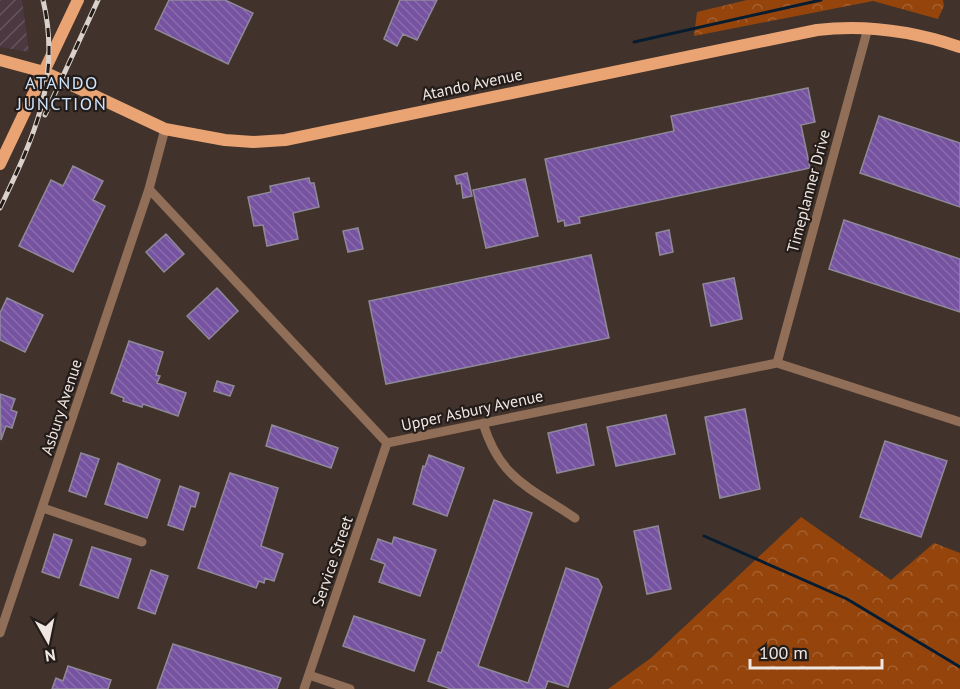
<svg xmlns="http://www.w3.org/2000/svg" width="960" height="689" font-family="'PT Sans',sans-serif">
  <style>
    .industrial { fill: url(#industrial-furrows) }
    .forest { fill: url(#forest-crowns) }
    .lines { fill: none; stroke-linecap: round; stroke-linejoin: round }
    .stream { stroke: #061d31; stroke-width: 3 }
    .building { fill: url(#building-back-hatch); stroke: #8f8999; stroke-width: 1.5 }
    .minor { stroke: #916e57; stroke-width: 9 }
    .major { stroke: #eaa473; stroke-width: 12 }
    .rail-casing { stroke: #dbd1cb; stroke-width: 5 }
    .rail { stroke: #231c19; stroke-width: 3; stroke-dasharray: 9; stroke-linecap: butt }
    .labels { text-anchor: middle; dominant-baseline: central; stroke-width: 4.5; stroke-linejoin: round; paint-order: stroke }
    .street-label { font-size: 16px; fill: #f0e6e1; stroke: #231c19 }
    .neighbourhood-label { font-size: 18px; letter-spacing: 1.5px; fill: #cfe3fc; stroke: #231c19 }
  </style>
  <defs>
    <pattern id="industrial-furrows" width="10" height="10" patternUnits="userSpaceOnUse" patternTransform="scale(1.5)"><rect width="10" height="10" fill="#4b3841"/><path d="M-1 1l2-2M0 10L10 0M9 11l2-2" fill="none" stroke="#65555c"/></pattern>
    <pattern id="forest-crowns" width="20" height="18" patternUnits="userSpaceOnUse" patternTransform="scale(1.5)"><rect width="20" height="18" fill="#95450c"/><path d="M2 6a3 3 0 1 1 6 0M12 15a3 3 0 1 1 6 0" fill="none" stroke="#a4602f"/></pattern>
    <pattern id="building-back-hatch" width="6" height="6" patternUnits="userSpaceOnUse" patternTransform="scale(1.5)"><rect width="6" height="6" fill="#7653a0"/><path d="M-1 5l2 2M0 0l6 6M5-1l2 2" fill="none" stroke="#8a6cad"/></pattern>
  </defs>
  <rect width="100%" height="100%" fill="#41332b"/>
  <path class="industrial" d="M0,0H22L29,52L0,47Z"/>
  <path class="forest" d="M747,0H943L944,6L938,19L873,1L694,36L697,12Z
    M801,517L891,580L934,543L960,553V689H608L651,658Z"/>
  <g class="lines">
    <path class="stream" d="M634,42L821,0
      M704,536L847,599L960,667"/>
  </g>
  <path class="building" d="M169,0H225L253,13L228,64L155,29Z
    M400,0H437L417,40L403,34L397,46L384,39Z
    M808,88L815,122L801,125L810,168L579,217L580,223L565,226L564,220L558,222L545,159L674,131L671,116Z
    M879,116L960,143V207L860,173Z
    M73,166L103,181L93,200L105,206L73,272L19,246L51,180L63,186Z
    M467,173L472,196L463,198L461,183L457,184L455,176Z
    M309,178L310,183H314L319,207L293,213L298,239L267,246L263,225L254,226L248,197L271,192L270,186Z
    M525,179L538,236L486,248L473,190Z
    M844,220L960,259V312L829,269Z
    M358,228L363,249L348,252L343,231Z
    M669,230L673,252L660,255L656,233Z
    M166,234L184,254L164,272L146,252Z
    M591,255L609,338L386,384L369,301Z
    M734,278L742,319L711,326L703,284Z
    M217,288L238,311L209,339L187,316Z
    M7,298L43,315L25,352L0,340V313Z
    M129,341L163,352L156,375L160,376L157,383L186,393L178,416L143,404L142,407L123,401L124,398L111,393Z
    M217,381L234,386L230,396L214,391Z
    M0,394L15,399L11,410L17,412L12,428L6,426L1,440Z
    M745,409L760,489L720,498L705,417Z
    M666,415L675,454L616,466L607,427Z
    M586,424L594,465L557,473L548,433Z
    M272,425L338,448L331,468L266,446Z
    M885,441L947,461L921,537L860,517Z
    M81,453L99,459L86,497L69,491Z
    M429,455L464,468L447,516L413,504L423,466L425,467Z
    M118,463L160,480L147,518L105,504Z
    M230,473L278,488L261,546L283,554L274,581L265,578L264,583L259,581L256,588L198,568Z
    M180,486L199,493L195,507L191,506L183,530L168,525Z
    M494,500L532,513L478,666L528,683L566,568L598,579L602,587L568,687L548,681L545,689H451L428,681L438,652L441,653Z
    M658,526L671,589L647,594L634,531Z
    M54,534L72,540L59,578L42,572Z
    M394,537L436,550L420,596L379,582L385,564L371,559L378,539L392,544Z
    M92,547L131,559L118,598L80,585Z
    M151,570L168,576L155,614L138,608Z
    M354,616L425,640L414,671L343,646Z
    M173,644L281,678L277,689H157Z
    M68,666L111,680L108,689H52L56,678L63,681Z"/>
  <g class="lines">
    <path class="minor" d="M165,129L149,189L387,443L777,363L960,422
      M777,363L868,28
      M483,423C500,479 529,487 575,518
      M43,508L142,542
      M0,633L149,189
      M309,675L350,689
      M304,689L387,443"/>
    <path class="major" d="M0,60L44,72L165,129L225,140L253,142L285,140L817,30C867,24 913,31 960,47
      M0,164L78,0"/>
    <g class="rail-casing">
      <path id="rail" d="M45,115L98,0
        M0,208C33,139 62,79 43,0"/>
    </g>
    <use href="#rail" class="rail"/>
  </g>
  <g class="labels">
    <g class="street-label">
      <text transform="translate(472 84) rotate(-12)">Atando Avenue</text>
      <text transform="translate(808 191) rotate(-75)">Timeplanner Drive</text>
      <text transform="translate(61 407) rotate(-72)">Asbury Avenue</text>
      <text transform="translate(472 410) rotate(-12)">Upper Asbury Avenue</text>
      <text transform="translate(332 561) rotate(-71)">Service Street</text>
    </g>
    <g class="neighbourhood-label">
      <text x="62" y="82">ATANDO<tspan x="62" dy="21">JUNCTION</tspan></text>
    </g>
  </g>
  <g transform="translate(48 641) rotate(171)" stroke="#231c19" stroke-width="4.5" paint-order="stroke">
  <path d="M0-4.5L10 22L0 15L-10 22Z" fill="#f0e6e1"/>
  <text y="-9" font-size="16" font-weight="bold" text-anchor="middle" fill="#f0e6e1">N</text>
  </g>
  <path d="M750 659v9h132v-9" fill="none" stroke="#f0e6e1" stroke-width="3"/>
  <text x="759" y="659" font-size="18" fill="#f0e6e1" stroke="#231c19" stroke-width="4.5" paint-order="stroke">100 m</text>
</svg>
